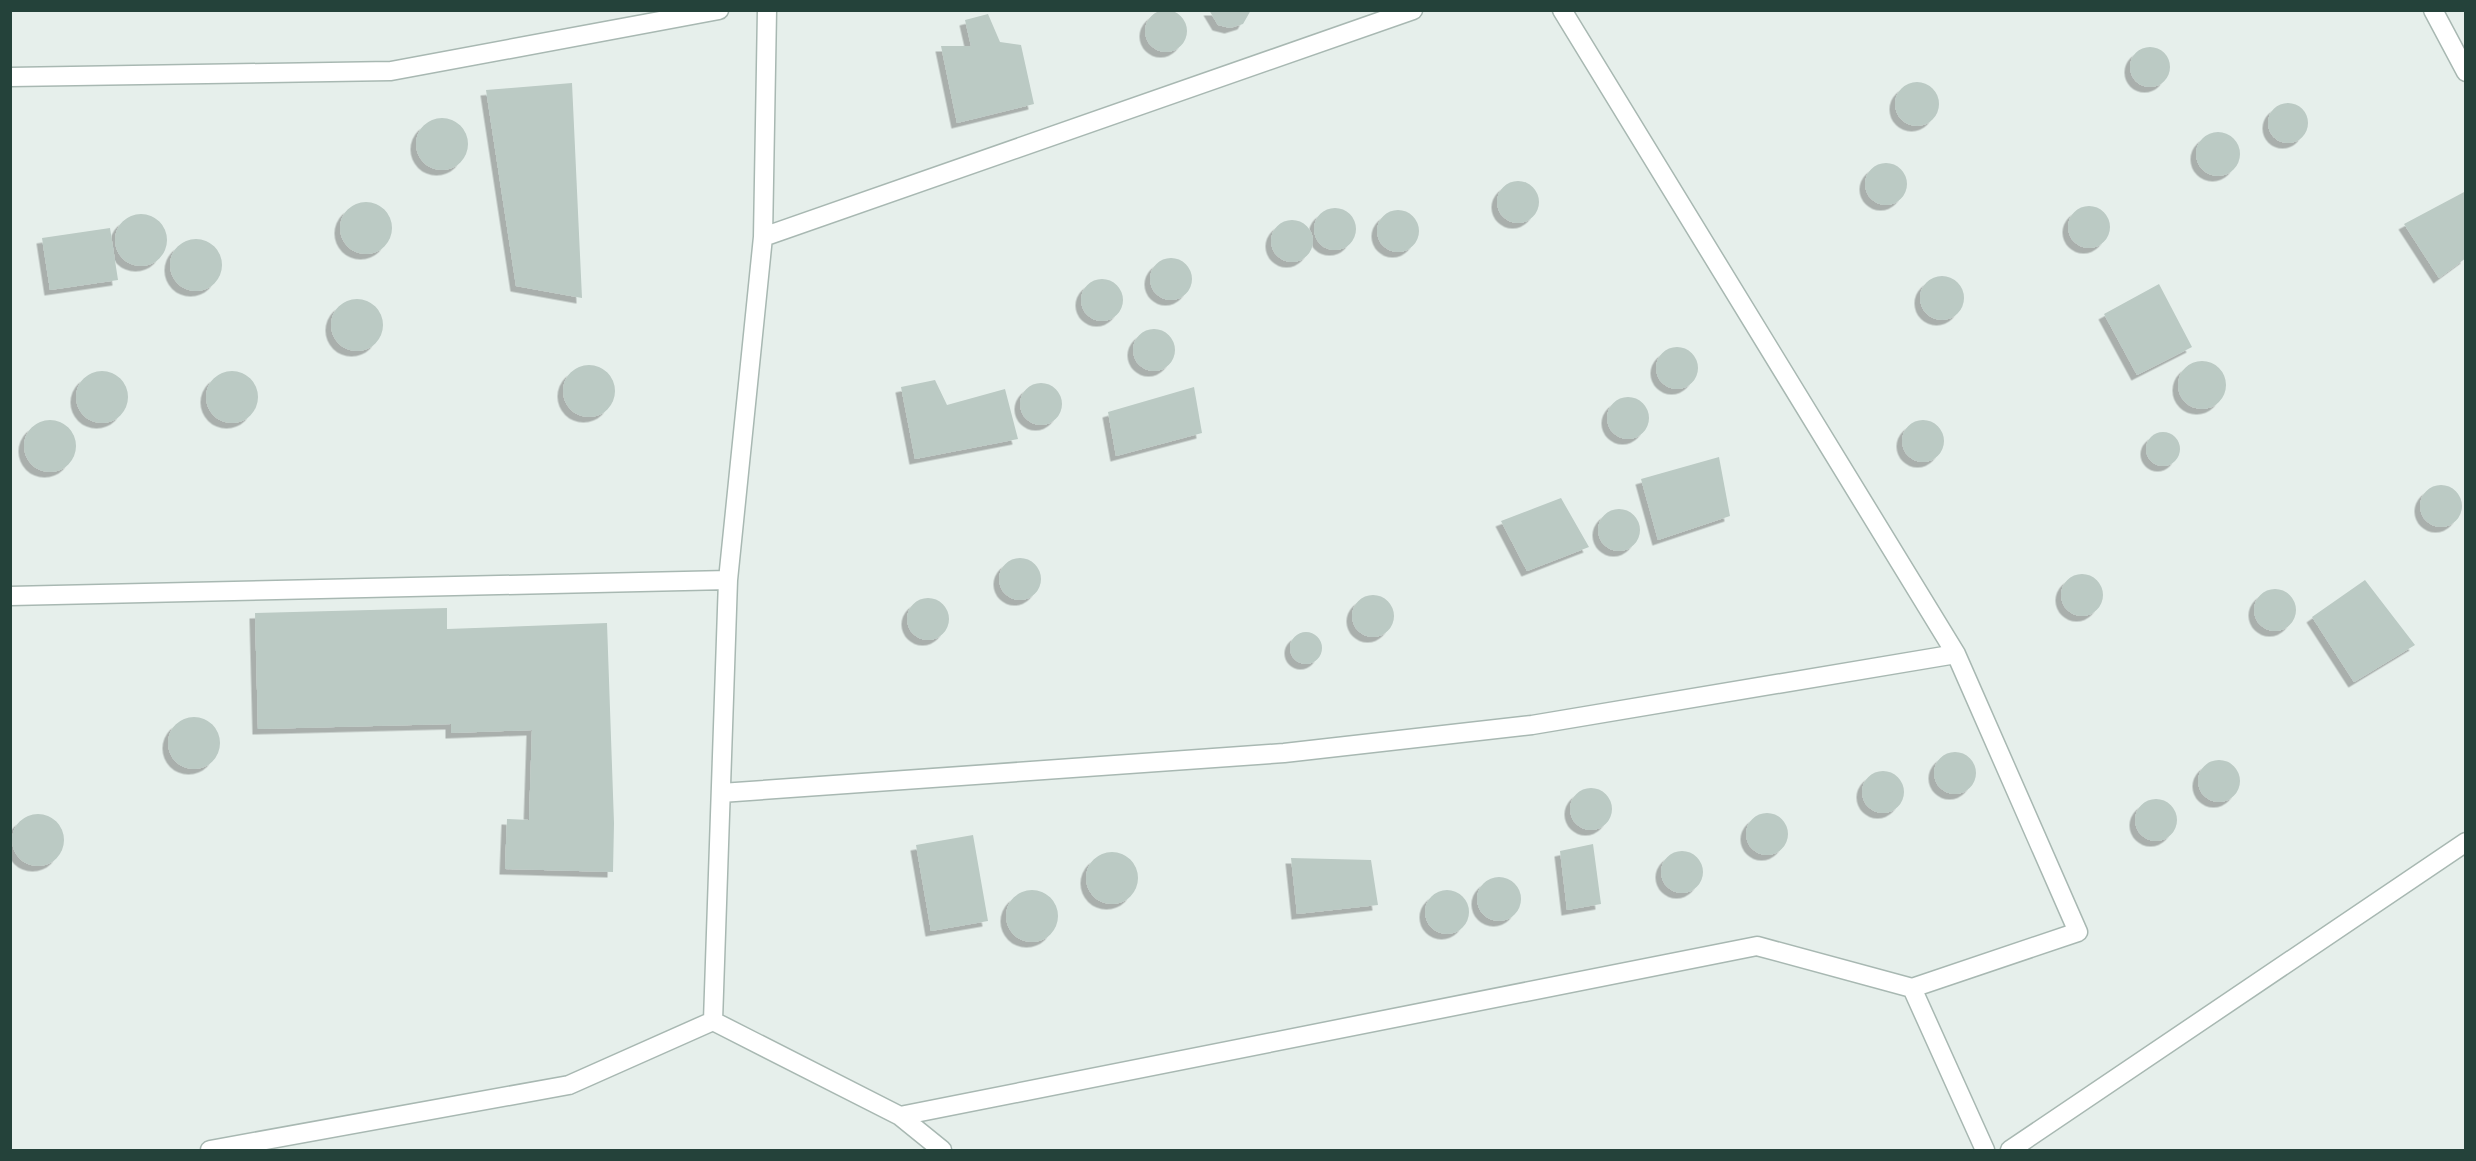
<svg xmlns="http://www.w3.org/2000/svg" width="2476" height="1161" font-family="Montserrat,sans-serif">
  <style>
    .building { fill: #bbcac4; filter: url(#shadow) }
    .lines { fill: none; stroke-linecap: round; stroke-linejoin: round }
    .minor-casing { stroke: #a8b8b2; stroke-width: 21 }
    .minor { stroke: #fff; stroke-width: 18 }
  </style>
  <defs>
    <filter id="shadow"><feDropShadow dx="-5.5" dy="5.5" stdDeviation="0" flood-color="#0004"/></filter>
  </defs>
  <rect width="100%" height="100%" fill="#e6efeb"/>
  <path class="building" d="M1145 31a21 21 0 1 1 42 0a21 21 0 1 1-42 0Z
    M1209,10H1251L1243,24L1230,28L1218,25Z
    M988,14L1000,42L1021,45L1034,104L957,123L941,46H971L965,20Z
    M2130 67a20 20 0 1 1 40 0a20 20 0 1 1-40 0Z
    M1895 104a22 22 0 1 1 44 0a22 22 0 1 1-44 0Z
    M572,83L582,298L516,286L486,90Z
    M2268 123a20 20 0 1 1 40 0a20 20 0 1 1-40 0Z
    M416 144a26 26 0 1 1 52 0a26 26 0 1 1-52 0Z
    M2196 154a22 22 0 1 1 44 0a22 22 0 1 1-44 0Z
    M1865 184a21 21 0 1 1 42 0a21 21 0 1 1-42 0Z
    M1497 202a21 21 0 1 1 42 0a21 21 0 1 1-42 0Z
    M2466,191V258L2439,278L2404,224Z
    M340 228a26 26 0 1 1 52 0a26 26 0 1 1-52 0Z
    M2068 227a21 21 0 1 1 42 0a21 21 0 1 1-42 0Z
    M1314 229a21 21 0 1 1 42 0a21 21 0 1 1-42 0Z
    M1377 231a21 21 0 1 1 42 0a21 21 0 1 1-42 0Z
    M115 240a26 26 0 1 1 52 0a26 26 0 1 1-52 0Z
    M1271 241a21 21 0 1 1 42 0a21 21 0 1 1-42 0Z
    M110,228L118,280L50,290L42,238Z
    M170 265a26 26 0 1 1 52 0a26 26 0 1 1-52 0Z
    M1150 279a21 21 0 1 1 42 0a21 21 0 1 1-42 0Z
    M1920 298a22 22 0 1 1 44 0a22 22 0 1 1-44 0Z
    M1081 300a21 21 0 1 1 42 0a21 21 0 1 1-42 0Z
    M2159,284L2192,347L2137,375L2104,314Z
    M331 325a26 26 0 1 1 52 0a26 26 0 1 1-52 0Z
    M1133 350a21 21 0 1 1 42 0a21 21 0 1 1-42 0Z
    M1656 368a21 21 0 1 1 42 0a21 21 0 1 1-42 0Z
    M2178 385a24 24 0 1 1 48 0a24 24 0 1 1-48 0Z
    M563 391a26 26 0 1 1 52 0a26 26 0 1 1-52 0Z
    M206 397a26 26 0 1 1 52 0a26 26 0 1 1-52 0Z
    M76 397a26 26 0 1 1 52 0a26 26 0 1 1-52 0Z
    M935,380L947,405L1005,389L1018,439L915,459L901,387Z
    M1020 404a21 21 0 1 1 42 0a21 21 0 1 1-42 0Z
    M1194,387L1202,433L1116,456L1108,412Z
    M1607 418a21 21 0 1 1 42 0a21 21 0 1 1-42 0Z
    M1902 441a21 21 0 1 1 42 0a21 21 0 1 1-42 0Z
    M24 446a26 26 0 1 1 52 0a26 26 0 1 1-52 0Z
    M2146 449a17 17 0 1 1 34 0a17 17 0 1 1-34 0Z
    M1719,457L1730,516L1658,540L1641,479Z
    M2420 506a21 21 0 1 1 42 0a21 21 0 1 1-42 0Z
    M1561,498L1589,547L1527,571L1501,521Z
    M1598 530a21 21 0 1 1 42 0a21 21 0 1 1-42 0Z
    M999 579a21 21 0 1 1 42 0a21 21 0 1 1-42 0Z
    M2061 595a21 21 0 1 1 42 0a21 21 0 1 1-42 0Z
    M2365,580L2415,645L2354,682L2312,617Z
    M2254 610a21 21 0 1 1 42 0a21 21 0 1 1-42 0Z
    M1352 616a21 21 0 1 1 42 0a21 21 0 1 1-42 0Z
    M907 619a21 21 0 1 1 42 0a21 21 0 1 1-42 0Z
    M447,608V629L607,623L614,823L613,872L505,869L507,819L529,820L532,730L451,733V724L258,729L255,613Z
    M1290 648a16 16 0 1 1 32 0a16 16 0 1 1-32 0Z
    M168 743a26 26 0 1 1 52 0a26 26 0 1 1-52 0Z
    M1934 773a21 21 0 1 1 42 0a21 21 0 1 1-42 0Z
    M2198 781a21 21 0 1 1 42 0a21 21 0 1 1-42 0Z
    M1862 792a21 21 0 1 1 42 0a21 21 0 1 1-42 0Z
    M1570 809a21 21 0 1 1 42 0a21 21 0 1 1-42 0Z
    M2135 820a21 21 0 1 1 42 0a21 21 0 1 1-42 0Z
    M1746 834a21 21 0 1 1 42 0a21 21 0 1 1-42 0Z
    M12 840a26 26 0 1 1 52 0a26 26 0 1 1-52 0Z
    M973,835L988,921L931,931L916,845Z
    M1593,844L1601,904L1567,910L1560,851Z
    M1661 872a21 21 0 1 1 42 0a21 21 0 1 1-42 0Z
    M1086 878a26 26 0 1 1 52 0a26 26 0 1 1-52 0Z
    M1291,858L1371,860L1378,905L1297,914Z
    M1477 899a22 22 0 1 1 44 0a22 22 0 1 1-44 0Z
    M1425 912a22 22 0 1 1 44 0a22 22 0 1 1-44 0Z
    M1006 916a26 26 0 1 1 52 0a26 26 0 1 1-52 0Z"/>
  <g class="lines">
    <g class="minor-casing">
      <path id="minor" d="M1562,10L1956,654L2078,932L1912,988L1985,1150
        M2433,10L2466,72
        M10,77L391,71L719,10
        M763,237L1413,10
        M10,596L728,580
        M721,793L1284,753L1532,725L1956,654
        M713,1021L900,1116L942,1150
        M900,1116L1757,946L1912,988
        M210,1150L569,1085L713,1021L728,580L763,237L767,10
        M2010,1150L2466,842"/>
    </g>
    <use href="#minor" class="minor"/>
  </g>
  <rect width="2476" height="1161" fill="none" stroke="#24423a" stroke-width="24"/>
</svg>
